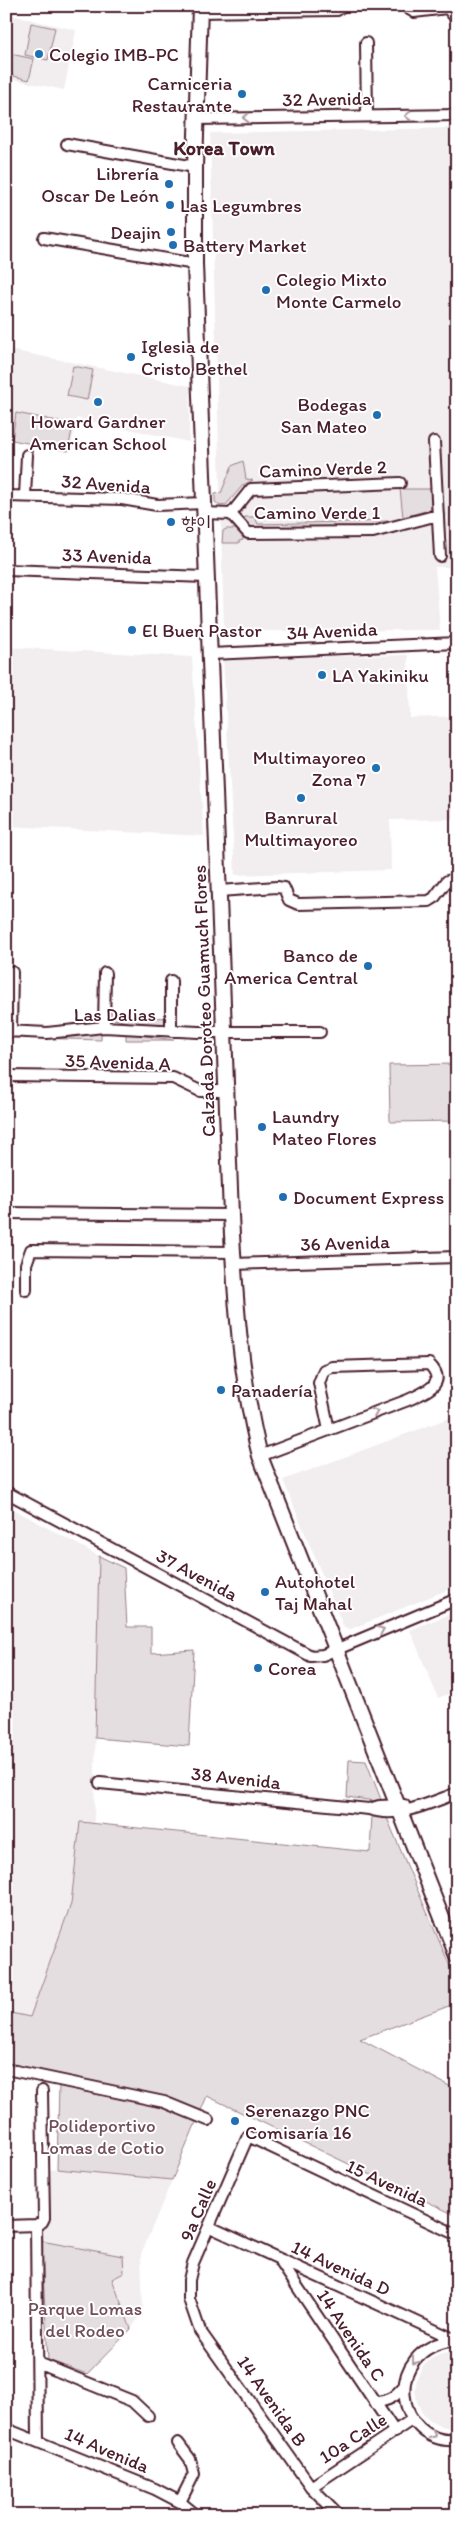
<svg xmlns="http://www.w3.org/2000/svg" width="463" height="2521" font-family="Itim,'Poor Story',sans-serif">
  <style>
    .built { fill: #f2eeef }
    .green { fill: #e5dee0; stroke: #987e86 }
    .lines { fill: none; stroke-linecap: round; stroke-linejoin: round }
    .minor-casing { stroke: #4a1f2b; stroke-width: 14 }
    .major-casing { stroke: #4a1f2b; stroke-width: 18 }
    .minor { stroke: #fff; stroke-width: 10 }
    .major { stroke: #fff; stroke-width: 14 }
    .oneway { stroke: #ae9aa0 }
    .poi-dot { fill: #1f6fb2; stroke: #fff; stroke-width: 2 }
    .labels { text-anchor: middle; dominant-baseline: central; stroke-width: 4; stroke-linejoin: round; paint-order: stroke }
    .poi-label { font-size: 19px; fill: #4a1f2b; stroke: #fff; text-anchor: start }
    .street-label { font-size: 19px; fill: #4a1f2b; stroke: #fff }
    .park-label { font-size: 19px; fill: #714f58; stroke: #fff }
    .neighbourhood-label { font-size: 20px; font-weight: bold; fill: #4a1f2b; stroke: #fff }
  </style>
  <rect width="100%" height="100%" fill="#fff"/>
  <filter id="ink" filterUnits="userSpaceOnUse"><feTurbulence type="fractalNoise" baseFrequency=".02" numOctaves="2"/><feDisplacementMap in="SourceGraphic" scale="10" xChannelSelector="R" yChannelSelector="G"/><feConvolveMatrix kernelMatrix="1 2 1 2 8 2 1 2 1" color-interpolation-filters="sRGB"/></filter>
  <g filter="url(#ink)">
    <path class="built" d="M6,14L76,30L64,90L6,78Z
      M457,128V567H435L440,630L224,631L210,133Z
      M10,350L190,386L189,442L77,418L70,452L6,438V360H8Z
      M6,647L192,657L204,836L6,826Z
      M408,655L410,718L457,716V819L390,820L391,870L235,875L223,658Z
      M457,1415V1586L351,1629L344,1628L283,1480Z
      M6,1505L99,1556L94,1825L80,1823L71,1904L30,2017L6,2012Z
      M457,1611V1691L438,1698L410,1630Z
      M57,2169L172,2180L141,2254L143,2312L131,2329L112,2278L41,2241L42,2171Z
      M457,2352V2428L453,2429L441,2427L430,2421L422,2413L417,2402L415,2390L417,2378L422,2367L431,2359L441,2353Z"/>
    <path class="green" d="M31,23L55,28L48,60L25,55Z
      M6,53L34,59L29,80L6,74Z
      M73,366L93,370L87,400L67,396Z
      M16,413L73,424L68,451L12,440Z
      M243,461L246,479L253,480L243,485L226,505L220,506L215,502V494L221,493L232,466Z
      M400,489H435L433,509L403,517Z
      M245,517H255L258,524L390,521L377,526L255,530L242,521Z
      M226,529H242L243,540L239,541V543H222L223,531Z
      M113,1016L170,1018C161,1034 129,1022 114,1019Z
      M101,1032V1040L32,1038Z
      M126,1033L174,1040H126Z
      M457,1064V1121L390,1122L389,1065Z
      M99,1556L124,1568L127,1627H151V1653L194,1650L189,1746L95,1738Z
      M349,1760L366,1761L382,1802L347,1797Z
      M372,1815L387,1818L457,1983V2003L360,2039L457,2090V2216L207,2096L172,2180L57,2169L59,2084L54,2075L44,2071L6,2073V2012L30,2017L71,1904L80,1822L370,1852Z
      M41,2241L123,2256L124,2273L112,2279L131,2329L87,2374L48,2360Z"/>
    <g class="lines">
      <g class="minor-casing">
        <path id="minor" d="M410,6L409,9L414,12L447,8
          M446,6L457,20
          M200,12L337,10L342,6
          M366,43L367,116
          M197,119L457,115
          M67,144L195,167
          M44,238L195,264
          M434,442L440,556
          M6,496L122,499L157,505L203,503
          M25,496L27,455
          M203,513L231,514
          M231,514L248,533L373,532L438,515
          M231,514L251,489L400,483
          M6,570L206,577
          M210,654L457,643
          M219,891L277,887L284,888L289,900L298,904L429,901L434,898L447,881L457,879
          M104,1027L105,973
          M6,1031L47,1033L104,1027L198,1032H320
          M171,1031V981
          M11,1032L12,972
          M6,1076L173,1078L200,1091H227
          M6,1213L231,1215
          M234,1264L457,1257
          M26,1290V1264L31,1250L233,1252
          M260,1456L408,1400C425,1392 449,1384 429,1364L332,1367L324,1370L319,1383L329,1430
          M6,1492L311,1656L323,1655L457,1599
          M100,1783L369,1809C399,1819 429,1803 457,1793
          M369,1809L379,1806L404,1805
          M446,1928L457,1924
          M6,2069L164,2102L208,2120
          M36,2225L38,2440
          M6,2226L36,2225L42,2222L44,2218L42,2091
          M210,2227L456,2340
          M278,2258L395,2432
          M455,2340C379,2349 396,2446 457,2440
          M38,2363L132,2401L148,2416
          M375,2402C389,2401 395,2397 404,2386
          M6,2429L155,2489L180,2502L196,2515
          M178,2443L190,2459L194,2474L180,2502
          M311,2487L413,2419
          M339,2515L311,2487L200,2331L189,2299V2280L193,2263L248,2136L457,2235"/>
      </g>
      <g class="major-casing">
        <path id="major" d="M200,6L195,167V264L231,1215C235,1296 240,1377 260,1456L457,1956"/>
      </g>
      <use href="#minor" class="minor"/>
      <use href="#major" class="major"/>
    </g>
    <defs><path id="oneway-chevron" d="M-2-3.5L2.5 0L-2 3.5" fill="none" stroke-width="1.6" stroke-linecap="round" stroke-linejoin="round" transform="scale(1.25)"/></defs>
    <g class="oneway">
      <use href="#oneway-chevron" transform="translate(408 116) rotate(179)"/>
      <use href="#oneway-chevron" transform="translate(246 118) rotate(179)"/>
      <use href="#oneway-chevron" transform="translate(375 1412) rotate(-21)"/>
      <use href="#oneway-chevron" transform="translate(381 1630) rotate(-23)"/>
      <use href="#oneway-chevron" transform="translate(415 2361) rotate(128)"/>
      <use href="#oneway-chevron" transform="translate(433 2435) rotate(25)"/>
    </g>
  </g>
  <g class="poi-dot">
    <circle cx="39" cy="54" r="5"/>
    <circle cx="242" cy="94" r="5"/>
    <circle cx="169" cy="184" r="5"/>
    <circle cx="170" cy="205" r="5"/>
    <circle cx="171" cy="232" r="5"/>
    <circle cx="173" cy="245" r="5"/>
    <circle cx="266" cy="290" r="5"/>
    <circle cx="131" cy="357" r="5"/>
    <circle cx="98" cy="402" r="5"/>
    <circle cx="377" cy="415" r="5"/>
    <circle cx="171" cy="522" r="5"/>
    <circle cx="132" cy="630" r="5"/>
    <circle cx="322" cy="675" r="5"/>
    <circle cx="376" cy="768" r="5"/>
    <circle cx="301" cy="798" r="5"/>
    <circle cx="368" cy="966" r="5"/>
    <circle cx="262" cy="1127" r="5"/>
    <circle cx="283" cy="1197" r="5"/>
    <circle cx="221" cy="1390" r="5"/>
    <circle cx="265" cy="1592" r="5"/>
    <circle cx="258" cy="1668" r="5"/>
    <circle cx="235" cy="2121" r="5"/>
  </g>
  <g class="labels">
    <g class="poi-label">
      <text x="49" y="54">Colegio IMB-PC</text>
      <text x="232" y="83" text-anchor="end">Carniceria<tspan x="232" dy="22">Restaurante</tspan></text>
      <text x="159" y="173" text-anchor="end">Librería<tspan x="159" dy="22">Oscar De León</tspan></text>
      <text x="180" y="205">Las Legumbres</text>
      <text x="161" y="232" text-anchor="end">Deajin</text>
      <text x="183" y="245">Battery Market</text>
      <text x="276" y="279">Colegio Mixto<tspan x="276" dy="22">Monte Carmelo</tspan></text>
      <text x="141" y="346">Iglesia de<tspan x="141" dy="22">Cristo Bethel</tspan></text>
      <text x="367" y="404" text-anchor="end">Bodegas<tspan x="367" dy="22">San Mateo</tspan></text>
      <text x="98" y="421" text-anchor="middle">Howard Gardner<tspan x="98" dy="22">American School</tspan></text>
      <text x="181" y="522">향이</text>
      <text x="142" y="630">El Buen Pastor</text>
      <text x="332" y="675">LA Yakiniku</text>
      <text x="366" y="757" text-anchor="end">Multimayoreo<tspan x="366" dy="22">Zona 7</tspan></text>
      <text x="301" y="817" text-anchor="middle">Banrural<tspan x="301" dy="22">Multimayoreo</tspan></text>
      <text x="358" y="955" text-anchor="end">Banco de<tspan x="358" dy="22">America Central</tspan></text>
      <text x="272" y="1116">Laundry<tspan x="272" dy="22">Mateo Flores</tspan></text>
      <text x="293" y="1197">Document Express</text>
      <text x="231" y="1390">Panadería</text>
      <text x="275" y="1581">Autohotel<tspan x="275" dy="22">Taj Mahal</tspan></text>
      <text x="268" y="1668">Corea</text>
      <text x="245" y="2110">Serenazgo PNC<tspan x="245" dy="22">Comisaría 16</tspan></text>
    </g>
    <g class="street-label">
      <text transform="translate(327 99) rotate(-1)">32 Avenida</text>
      <text transform="translate(323 469) rotate(-2)">Camino Verde 2</text>
      <text transform="translate(106 484) rotate(4)">32 Avenida</text>
      <text x="317" y="512">Camino Verde 1</text>
      <text transform="translate(107 556) rotate(2)">33 Avenida</text>
      <text transform="translate(332 631) rotate(-3)">34 Avenida</text>
      <text transform="translate(204 1001) rotate(-92)">Calzada Doroteo Guamuch Flores</text>
      <text x="115" y="1014">Las Dalias</text>
      <text transform="translate(118 1062) rotate(2)">35 Avenida A</text>
      <text transform="translate(345 1243) rotate(-2)">36 Avenida</text>
      <text transform="translate(197 1575) rotate(28)">37 Avenida</text>
      <text transform="translate(236 1778) rotate(6)">38 Avenida</text>
      <text transform="translate(387 2183) rotate(25)">15 Avenida</text>
      <text transform="translate(198 2210) rotate(-67)">9a Calle</text>
      <text transform="translate(341 2268) rotate(25)">14 Avenida D</text>
      <text transform="translate(351 2335) rotate(56)">14 Avenida C</text>
      <text transform="translate(272 2401) rotate(55)">14 Avenida B</text>
      <text transform="translate(353 2438) rotate(-33)">10a Calle</text>
      <text transform="translate(107 2450) rotate(23)">14 Avenida</text>
    </g>
    <g class="park-label">
      <text x="102" y="2125">Polideportivo<tspan x="102" dy="22">Lomas de Cotio</tspan></text>
      <text x="85" y="2308">Parque Lomas<tspan x="85" dy="22">del Rodeo</tspan></text>
    </g>
    <g class="neighbourhood-label">
      <text x="224" y="148">Korea Town</text>
    </g>
  </g>
  <rect width="463" height="2521" fill="none" stroke="#fff" stroke-width="25"/>
  <rect x="12" y="12" width="438" height="2496" fill="none" stroke="#4a1f2b" stroke-width="2" filter="url(#ink)"/>
</svg>
